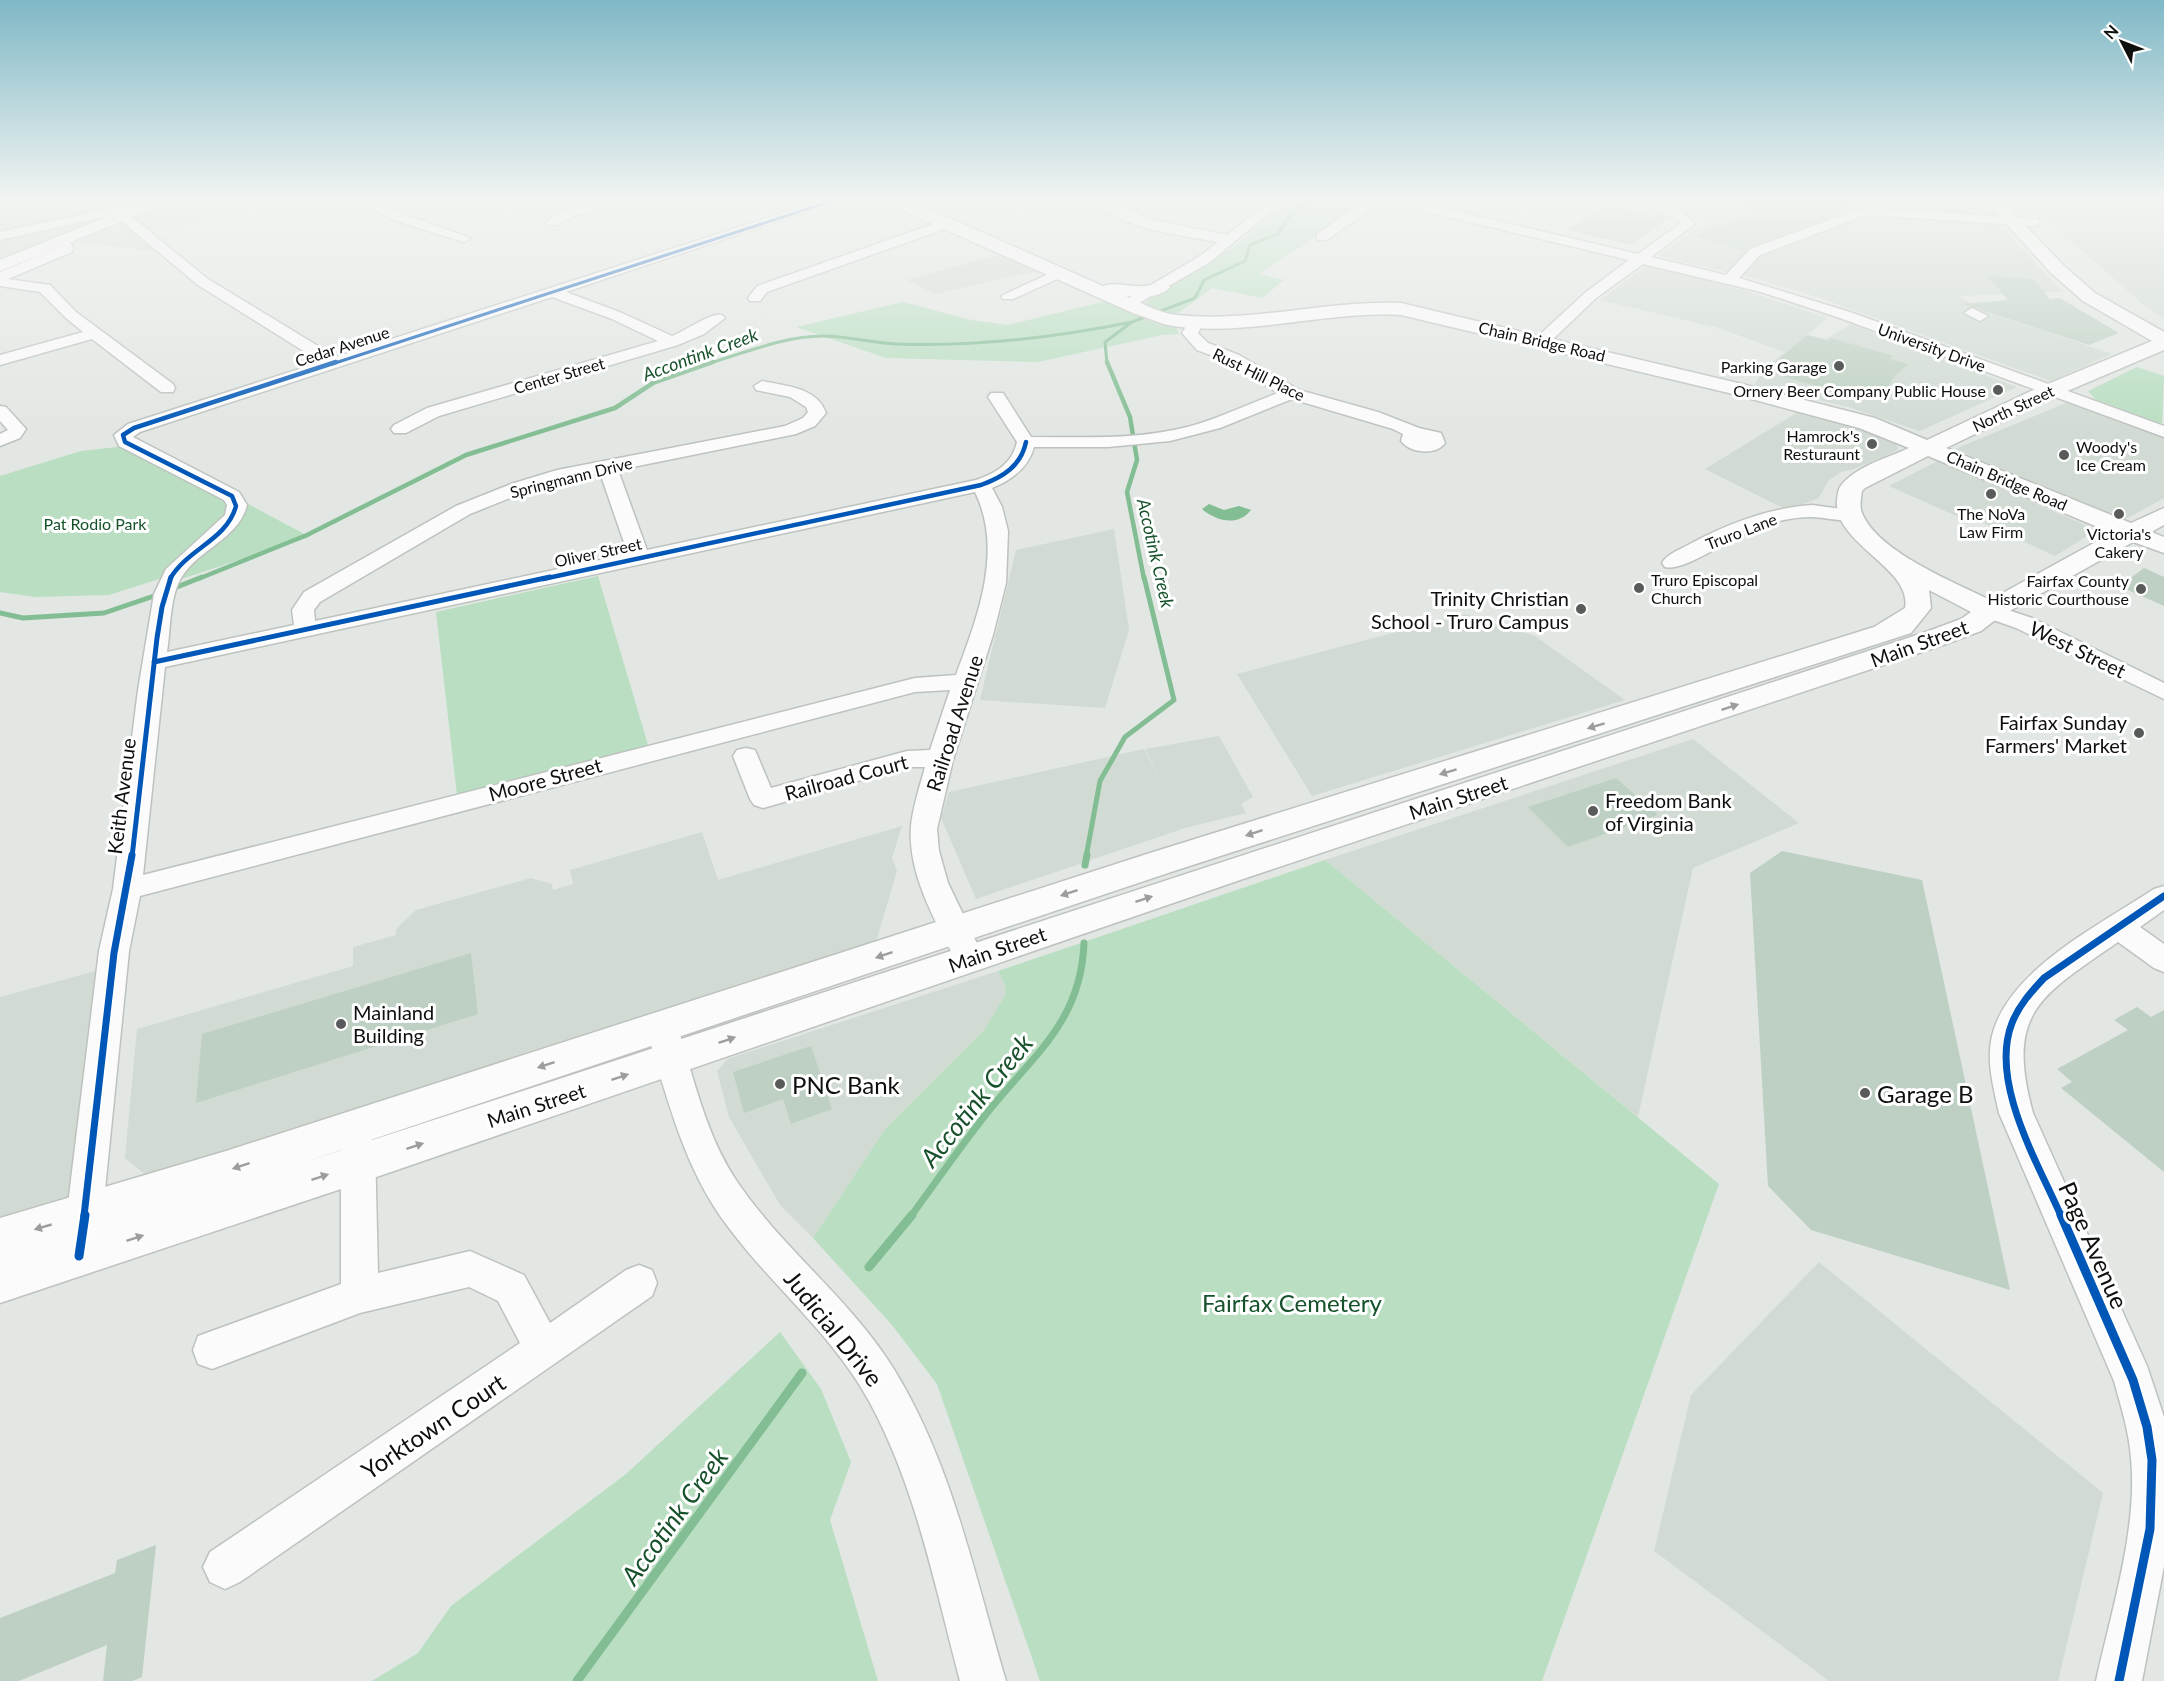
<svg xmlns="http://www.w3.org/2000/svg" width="2164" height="1681" font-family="Lato,sans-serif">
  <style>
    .built { fill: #d1dbd3 }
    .green { fill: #b9dec1 }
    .water { fill: #83bd93 }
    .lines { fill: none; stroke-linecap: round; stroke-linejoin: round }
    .stream-far4 { stroke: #83bd93; stroke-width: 3 }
    .stream-far3 { stroke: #83bd93; stroke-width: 4.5 }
    .stream-far2 { stroke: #83bd93; stroke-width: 5 }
    .stream-far1 { stroke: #83bd93; stroke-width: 7 }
    .stream { stroke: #83bd93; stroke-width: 9 }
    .building { fill: #bed0c3 }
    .minor-casing { stroke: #bec2bf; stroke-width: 3 }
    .major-casing { stroke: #bec2bf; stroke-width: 3 }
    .minor { fill: #fbfbfb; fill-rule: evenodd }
    .major { fill: #fbfbfb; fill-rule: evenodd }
    .cycleway-far4-casing { stroke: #fff; stroke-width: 5 }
    .cycleway-far3-casing { stroke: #fff; stroke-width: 7 }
    .cycleway-far2-casing { stroke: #fff; stroke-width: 8 }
    .cycleway-far1-casing { stroke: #fff; stroke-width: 10 }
    .cycleway-casing { stroke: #fff; stroke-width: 13 }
    .cycleway-far4 { stroke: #0057b8; stroke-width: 3 }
    .cycleway-far3 { stroke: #0057b8; stroke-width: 4.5 }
    .cycleway-far2 { stroke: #0057b8; stroke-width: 5 }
    .cycleway-far1 { stroke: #0057b8; stroke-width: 7 }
    .cycleway { stroke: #0057b8; stroke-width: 9 }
    .oneway { fill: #9c9d9c }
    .poi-dot { fill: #585b59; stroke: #fff; stroke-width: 2 }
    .labels { text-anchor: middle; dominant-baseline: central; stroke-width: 6; stroke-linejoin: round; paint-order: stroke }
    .far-street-label { font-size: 16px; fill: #0e100e; stroke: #fff }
    .far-poi-label { font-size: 16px; fill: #0e100e; stroke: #fff; text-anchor: end }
    .far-park-label { font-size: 16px; fill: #15512a; stroke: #fff }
    .far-water-label { font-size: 18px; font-style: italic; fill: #16512b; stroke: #fff }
    .poi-label { font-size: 20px; fill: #0e100e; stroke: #fff; text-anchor: end }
    .street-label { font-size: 20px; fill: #0e100e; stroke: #fff }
    .near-poi-label { font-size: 24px; fill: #0e100e; stroke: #fff; text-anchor: start }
    .near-street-label { font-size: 24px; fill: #0e100e; stroke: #fff }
    .near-park-label { font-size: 24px; fill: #15512a; stroke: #fff }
    .near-water-label { font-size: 26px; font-style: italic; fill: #16512b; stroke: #fff }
  </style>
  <rect width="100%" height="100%" fill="#e2e7e3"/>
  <path class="built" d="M53,197H85L99,208L93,213L0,232V207Z
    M193,197H224L244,212L151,233L135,219Z
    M1408,197H1485L1461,209Z
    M1636,197H1974L2063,292L1959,296L1977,308L2112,354L2051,381L1820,298L1757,279L1658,256L1703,223Z
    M2020,197H2148L2164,202V319L2144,305Z
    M109,215L0,259V238Z
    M123,224L154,251L78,242Z
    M1000,254L1036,271L935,294L907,280Z
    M1646,266L1743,290L1828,318L1795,345L1809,335L1826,339L1851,324L2017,387L1920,431L1848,407L1754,385L1767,366L1785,352L1715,327L1600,300Z
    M2068,402L2164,438V498L2124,520L1955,449Z
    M1798,412L1855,428L1897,444L1898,450L1854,469L1841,472L1828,481L1819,498L1787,510L1705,469Z
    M1938,461L2097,530L2055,556L1978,520L1972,523L1889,486Z
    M1114,529L1129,630L1105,708L980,700L1016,550Z
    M1465,614L1535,636L1625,700L1312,796L1237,674Z
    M1219,736L1253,797L1241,804L1246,813L1185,828L976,899L941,818L949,792L1144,749L1162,783L1145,749Z
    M1693,739L1799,823L1693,868L1638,1117L1325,860Z
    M902,826L892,858L897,871L876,942L148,1177L125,1158L137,1029L353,966V947L396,935V929L416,910L531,878L552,884L553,890L573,884L570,870L702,832L718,880Z
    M107,968L74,1197L0,1217V997Z
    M998,971L1004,982L1006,994L984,1030L885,1129L813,1238L780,1205L729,1117L717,1071L727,1059Z
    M1819,1262L2103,1493L2058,1681H1829L1654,1551L1691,1395Z"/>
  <path class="green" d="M1293,197H1365L1372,199L1259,274L1284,280L1262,298L1212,288L1173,317L1146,305L1147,301L1235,246Z
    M1106,301L1149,321L1176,327L1179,334L1162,335L1038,362L886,358L796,327L903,302L971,320L1008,325Z
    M2137,367L2164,376L2162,424L2096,400L2088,391Z
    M117,447L130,448L224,499L227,506L226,516L162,578L109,595L36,597L0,592V476L81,451Z
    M246,503L310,537L178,580L191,564L236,525Z
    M598,576L648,745L457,795L436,612Z
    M1325,860L1719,1184L1542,1681H1040L937,1384L892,1325L813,1238L885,1129L984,1030L1006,994L1004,982L998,971Z
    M780,1332L821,1389L851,1462L830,1520L878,1681H372L418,1653L451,1606L626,1474Z"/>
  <path class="water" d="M1209,504L1224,510L1239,506L1251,510C1238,527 1216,521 1202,509Z"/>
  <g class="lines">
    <path class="stream-far4" d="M707,364C744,353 785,336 823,336C847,336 872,343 896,344C977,347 1053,338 1132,322
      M1107,364L1105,342L1132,322L1195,298L1204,280L1245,261L1250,245L1278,234L1289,217L1315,197"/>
    <path class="stream-far3" d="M1107,362L1130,417L1137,460L1127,492L1144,579
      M198,579L307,535L466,455L615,408L653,383L713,362"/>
    <path class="stream-far2" d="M172,589L202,577
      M0,613L23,618L104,613L154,596
      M1086,857L1100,781L1125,737L1174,700L1144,577"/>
    <path class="stream-far1" d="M1085,865L1087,855
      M911,1216C936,1182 960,1147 987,1113C1032,1056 1081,1023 1084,943"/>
    <path class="stream" d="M869,1267L912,1215
      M577,1681L802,1373"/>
  </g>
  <path class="building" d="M1766,197H1821L1858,207L1743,251L1694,235L1754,214L1734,208Z
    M1607,204L1667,217L1669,218L1631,245L1568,230Z
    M1988,276L2033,279L2050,299L2060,298L2119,333L2089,345L1963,304L2008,300Z
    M1807,335L1829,341L1831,338L1894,356L1889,359L1908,364L1894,377L1887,389L1879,391L1871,399L1850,396L1765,371Z
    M2144,568L2164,577V606L2119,586Z
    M1616,778L1658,815L1568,847L1528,807Z
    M1782,851L1922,880L2010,1290L1811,1230L1768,1186L1750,873Z
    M471,953L478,1014L196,1103L202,1034Z
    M2137,1007L2151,1017L2164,1010V1172L2061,1088L2072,1082L2057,1069L2128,1030L2114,1020Z
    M811,1046L832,1109L791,1124L783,1099L744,1113L733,1072Z
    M156,1545L142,1677L132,1681H103L107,1645L19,1681H0V1618L115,1573L117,1560Z"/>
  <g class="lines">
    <g class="minor-casing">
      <path id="minor" d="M94,197H107L119,207L166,197H188L186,200L127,213L208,279L336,357L832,197H850L566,292L622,313L672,336C685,331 711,312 722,315L725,318L704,334L678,345L439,416L406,433H394L391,429L394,425L427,408L658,341L612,319L552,297L140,432L133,437L239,492L247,505C239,538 200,549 183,575C169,595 171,629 167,652L294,625L292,610L304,592L456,506L511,484L557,470L785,426L803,418L808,412L806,407L790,397L756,390L754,386L762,381C785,386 817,387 826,413L815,426L796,434L618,470L647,550L976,480C996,473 1012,464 1017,442L988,397L991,393H1003L1031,437C1083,437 1137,440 1187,427C1218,419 1248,404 1278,393L1227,361L1197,350L1182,333L1190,320L1195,318L1203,323L1198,333L1208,343L1239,355L1299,390L1378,412L1419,428L1441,433L1445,443C1436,456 1410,453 1401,441L1403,434L1393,429L1292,399L1220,428L1170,441L1108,447H1034C1028,468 1012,480 992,488L1002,507L1008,531L1006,583L993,635L953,760L937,829L939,851L948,883L984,958L979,966L969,969L959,966C937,925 907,874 911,826C913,806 920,786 925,767H907L763,808L754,805L750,799L733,756L737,750L746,748L755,750L771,788L907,751L930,750L950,690L915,692L140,896L129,951L101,1229L96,1241L83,1246L70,1241L65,1229L99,951L113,889L138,690L154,594L166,569L225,515L227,505L224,500L119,446L114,435L128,424L321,362L198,285L114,215L0,240V232L107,209ZM600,473L628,554L315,621L314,610L320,602L470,514L525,492ZM975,492C1004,551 977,618 956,675L915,678L143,875L165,667Z
        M353,197H368L403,214L471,238L464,242L393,220Z
        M617,197H636L573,217L557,225H547L545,222L563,211Z
        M1092,197H1106L1149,219L1227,235L1276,197H1289L1210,262L1129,309L1121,304L1124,301L1200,256L1218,242C1178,234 1120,231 1092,197Z
        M1371,197H1396L1638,254L1681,223L1677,219L1624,197C1646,195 1681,205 1695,224L1651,257L1726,275L1750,249L1865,207L2039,219V225L2034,226L1866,215L1760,255L1739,278L1850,312L2164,426V437L1840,318L1761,292L1643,264L1596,298L1548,344H1536L1534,341L1536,338L1586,292L1629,260L1382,201L1327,240H1317V234Z
        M1945,197H1994L1998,200C1990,207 1953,204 1945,197Z
        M948,219L953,220V226L767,292L760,301H750L748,298L757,286Z
        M61,237C67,238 76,246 72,252L8,279L50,285L76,312L173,384L175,388L173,392H161L92,339L0,365V355L83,332L66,318L40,292L0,286V272L59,247L54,241Z
        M1059,269L1066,273L1064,276L1013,299H1003L1001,296Z
        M1972,308L1988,316L1980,321L1964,313Z
        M0,406L6,407L26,429L20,438L0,446V434L8,430L0,421Z
        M1812,505L1857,511L1860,515L1857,519C1842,523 1826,517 1811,517C1789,517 1768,523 1748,532C1728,540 1683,572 1665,567L1662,563C1667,554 1679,550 1688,545C1727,524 1768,508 1812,505Z
        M1990,604L2032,618L2164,683V699L2016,628L1982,616L1979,611L1982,606Z
        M2164,886V910L2140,927L2164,944V972L2154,968L2118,942C2041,996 2005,1011 2033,1113L2147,1366L2164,1417V1566L2142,1681H2096C2111,1611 2138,1529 2131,1458C2129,1431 2121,1407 2114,1381L1999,1113C1994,1090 1987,1065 1991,1041C2003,972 2100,925 2154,889Z
        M662,1015L673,1019L678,1028C694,1079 706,1135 736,1180C782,1249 851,1299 895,1371C952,1464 975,1577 1006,1681H960C935,1587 916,1487 869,1401C833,1335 773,1287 729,1228C684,1170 667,1097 646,1028L651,1019Z
        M358,1132L370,1136L375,1147L378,1273L470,1251L524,1275L550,1323L626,1270L639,1265L652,1270L657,1283L652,1296L240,1582L225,1589L210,1582L203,1567L210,1552L520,1343L498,1301L469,1287L360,1313L212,1369L198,1364L193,1350L198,1336L341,1284V1147L346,1136Z"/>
    </g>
    <g class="major-casing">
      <path id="major" d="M156,197H177L174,200L0,271V260Z
        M872,197H893L954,220L1103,286C1116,281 1130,288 1143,286C1152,286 1158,281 1167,283L1170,287C1160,299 1139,297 1126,296C1141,303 1160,313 1177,315C1252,323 1326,300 1401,303L1742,384L1875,418L1927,440L2031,391L2152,341L2083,301L2051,273L1982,197H1998L2063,265L2095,293L2164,332V350L2046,400L1946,448L2131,523L2164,508V525L2151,532L2164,537V553L2133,542L1999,617L1981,631L1943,645L1243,879L359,1183L0,1303V1218L226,1151L1150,853L1874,627L1905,608C1913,568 1833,544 1837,500C1838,493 1838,488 1843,483C1860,465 1887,458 1909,448L1859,428L1729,393L1401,315C1325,311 1247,337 1173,326C1160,324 1146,317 1133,313ZM1928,456L2112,533L1990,600C1954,582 1873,550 1861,510C1860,504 1861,497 1862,491L1865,488ZM1929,590L1971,612L1961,619L1923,633L302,1163L1174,871L1911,633L1931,608Z"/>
    </g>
    <use href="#minor" class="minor"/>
    <use href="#major" class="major"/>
    <g class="cycleway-far4-casing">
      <path id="cycleway-far4" d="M332,364L844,197"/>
    </g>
    <g class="cycleway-far3-casing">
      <path id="cycleway-far3" d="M170,579C187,549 227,540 236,506L232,496L125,442L123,435L134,428L336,362
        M543,579L981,485C1003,477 1021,466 1026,442"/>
    </g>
    <g class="cycleway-far2-casing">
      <path id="cycleway-far2" d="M154,662L550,577
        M132,857L157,638L162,607L171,577"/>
    </g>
    <g class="cycleway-far1-casing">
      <path id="cycleway-far1" d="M84,1216L114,953L132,855
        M2061,1216C2038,1163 1989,1082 2012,1023C2019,1005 2031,992 2044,978L2164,896"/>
    </g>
    <g class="cycleway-casing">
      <path id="cycleway" d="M2061,1215L2133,1380L2147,1427L2152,1460L2150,1529L2119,1681
        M79,1256L85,1215"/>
    </g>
    <use href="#cycleway-far4" class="cycleway-far4"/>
    <use href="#cycleway-far3" class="cycleway-far3"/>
    <use href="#cycleway-far2" class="cycleway-far2"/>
    <use href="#cycleway-far1" class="cycleway-far1"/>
    <use href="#cycleway" class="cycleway"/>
  </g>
  <defs><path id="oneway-solid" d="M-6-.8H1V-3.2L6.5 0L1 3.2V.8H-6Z" transform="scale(1.5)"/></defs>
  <g class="oneway">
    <use href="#oneway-solid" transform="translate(1730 707) rotate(-18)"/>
    <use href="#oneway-solid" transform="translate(1596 726) rotate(163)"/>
    <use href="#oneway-solid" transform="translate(1448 772) rotate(163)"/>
    <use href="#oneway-solid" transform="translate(1254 833) rotate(162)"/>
    <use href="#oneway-solid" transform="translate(1069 893) rotate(162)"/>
    <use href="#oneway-solid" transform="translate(1144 899) rotate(-18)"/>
    <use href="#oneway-solid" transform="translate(884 955) rotate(161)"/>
    <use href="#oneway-solid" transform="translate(727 1040) rotate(-19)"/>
    <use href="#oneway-solid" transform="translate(546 1065) rotate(162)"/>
    <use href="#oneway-solid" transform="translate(620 1077) rotate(-18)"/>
    <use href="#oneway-solid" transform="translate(415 1146) rotate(-18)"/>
    <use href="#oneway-solid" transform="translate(241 1166) rotate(162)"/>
    <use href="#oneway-solid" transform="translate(320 1177) rotate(-18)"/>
    <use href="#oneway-solid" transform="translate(43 1227) rotate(164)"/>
    <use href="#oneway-solid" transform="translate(135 1238) rotate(-18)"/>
  </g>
  <linearGradient id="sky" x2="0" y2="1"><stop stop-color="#7fb8c6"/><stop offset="0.46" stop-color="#f2f4f2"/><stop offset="1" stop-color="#f2f4f2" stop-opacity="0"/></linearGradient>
  <rect width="2164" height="432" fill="url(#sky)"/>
  <g class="poi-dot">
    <circle cx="1839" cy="366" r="6"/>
    <circle cx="1998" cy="390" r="6"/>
    <circle cx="1872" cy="444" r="6"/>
    <circle cx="2064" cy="455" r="6"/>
    <circle cx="1991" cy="494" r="6"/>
    <circle cx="2119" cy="514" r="6"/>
    <circle cx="1639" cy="588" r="6"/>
    <circle cx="2141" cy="589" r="6"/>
    <circle cx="1581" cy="609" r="6"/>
    <circle cx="2139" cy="733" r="6"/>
    <circle cx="1593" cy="811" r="6"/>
    <circle cx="341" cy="1024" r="6"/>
    <circle cx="780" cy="1084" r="6"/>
    <circle cx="1865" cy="1093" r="6"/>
  </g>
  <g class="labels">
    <g class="far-street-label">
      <text transform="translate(1542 341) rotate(13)">Chain Bridge Road</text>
      <text transform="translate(342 346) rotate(-18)">Cedar Avenue</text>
      <text transform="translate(1932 347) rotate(20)">University Drive</text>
      <text transform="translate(1259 374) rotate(26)">Rust Hill Place</text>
      <text transform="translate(559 375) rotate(-16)">Center Street</text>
      <text transform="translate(2013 408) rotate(-25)">North Street</text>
      <text transform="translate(571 477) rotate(-14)">Springmann Drive</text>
      <text transform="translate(2007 480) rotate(23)">Chain Bridge Road</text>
      <text transform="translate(1741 531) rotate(-21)">Truro Lane</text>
      <text transform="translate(598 552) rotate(-12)">Oliver Street</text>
    </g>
    <g class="far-poi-label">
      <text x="1827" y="366">Parking Garage</text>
      <text x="1986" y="390">Ornery Beer Company Public House</text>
      <text x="1860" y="435">Hamrock's<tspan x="1860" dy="18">Resturaunt</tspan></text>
      <text x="2076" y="446" text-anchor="start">Woody's<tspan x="2076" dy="18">Ice Cream</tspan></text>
      <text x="1991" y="513" text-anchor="middle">The NoVa<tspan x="1991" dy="18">Law Firm</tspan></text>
      <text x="2119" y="533" text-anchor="middle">Victoria's<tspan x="2119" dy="18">Cakery</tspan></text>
      <text x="1651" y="579" text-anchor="start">Truro Episcopal<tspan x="1651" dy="18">Church</tspan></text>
      <text x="2129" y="580">Fairfax County<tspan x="2129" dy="18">Historic Courthouse</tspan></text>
    </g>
    <g class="far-park-label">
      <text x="95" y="523">Pat Rodio Park</text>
    </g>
    <g class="far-water-label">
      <text transform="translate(700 354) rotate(-20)">Accontink Creek</text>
      <text transform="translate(1156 553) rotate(77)">Accotink Creek</text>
    </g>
    <g class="poi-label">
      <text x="1569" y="598">Trinity Christian<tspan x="1569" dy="23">School - Truro Campus</tspan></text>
      <text x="2127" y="722">Fairfax Sunday<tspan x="2127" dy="23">Farmers' Market</tspan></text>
      <text x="1605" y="800" text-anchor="start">Freedom Bank<tspan x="1605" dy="23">of Virginia</tspan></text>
      <text x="353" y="1012" text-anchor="start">Mainland<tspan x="353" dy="23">Building</tspan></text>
    </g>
    <g class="street-label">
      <text transform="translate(1919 643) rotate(-20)">Main Street</text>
      <text transform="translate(2078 649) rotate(26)">West Street</text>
      <text transform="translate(954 723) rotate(-72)">Railroad Avenue</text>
      <text transform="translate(846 777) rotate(-15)">Railroad Court</text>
      <text transform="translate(545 779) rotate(-15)">Moore Street</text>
      <text transform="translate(121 796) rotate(-83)">Keith Avenue</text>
      <text transform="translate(1458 797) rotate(-18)">Main Street</text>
      <text transform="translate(997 949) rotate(-19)">Main Street</text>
      <text transform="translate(536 1105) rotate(-18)">Main Street</text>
    </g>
    <g class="near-poi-label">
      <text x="792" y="1084">PNC Bank</text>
      <text x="1877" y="1093">Garage B</text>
    </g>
    <g class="near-street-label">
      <text transform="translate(2094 1245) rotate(66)">Page Avenue</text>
      <text transform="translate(834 1328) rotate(51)">Judicial Drive</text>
      <text transform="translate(433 1426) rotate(-34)">Yorktown Court</text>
    </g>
    <g class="near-park-label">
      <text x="1292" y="1302">Fairfax Cemetery</text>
    </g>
    <g class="near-water-label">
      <text transform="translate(976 1100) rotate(-51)">Accotink Creek</text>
      <text transform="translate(674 1516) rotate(-54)">Accotink Creek</text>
    </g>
  </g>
  <g transform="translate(2122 42) rotate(312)" stroke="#ffffff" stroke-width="4.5" paint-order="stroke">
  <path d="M0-4.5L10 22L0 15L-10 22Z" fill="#0e100e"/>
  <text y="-9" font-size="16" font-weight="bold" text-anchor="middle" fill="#0e100e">N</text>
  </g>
</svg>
